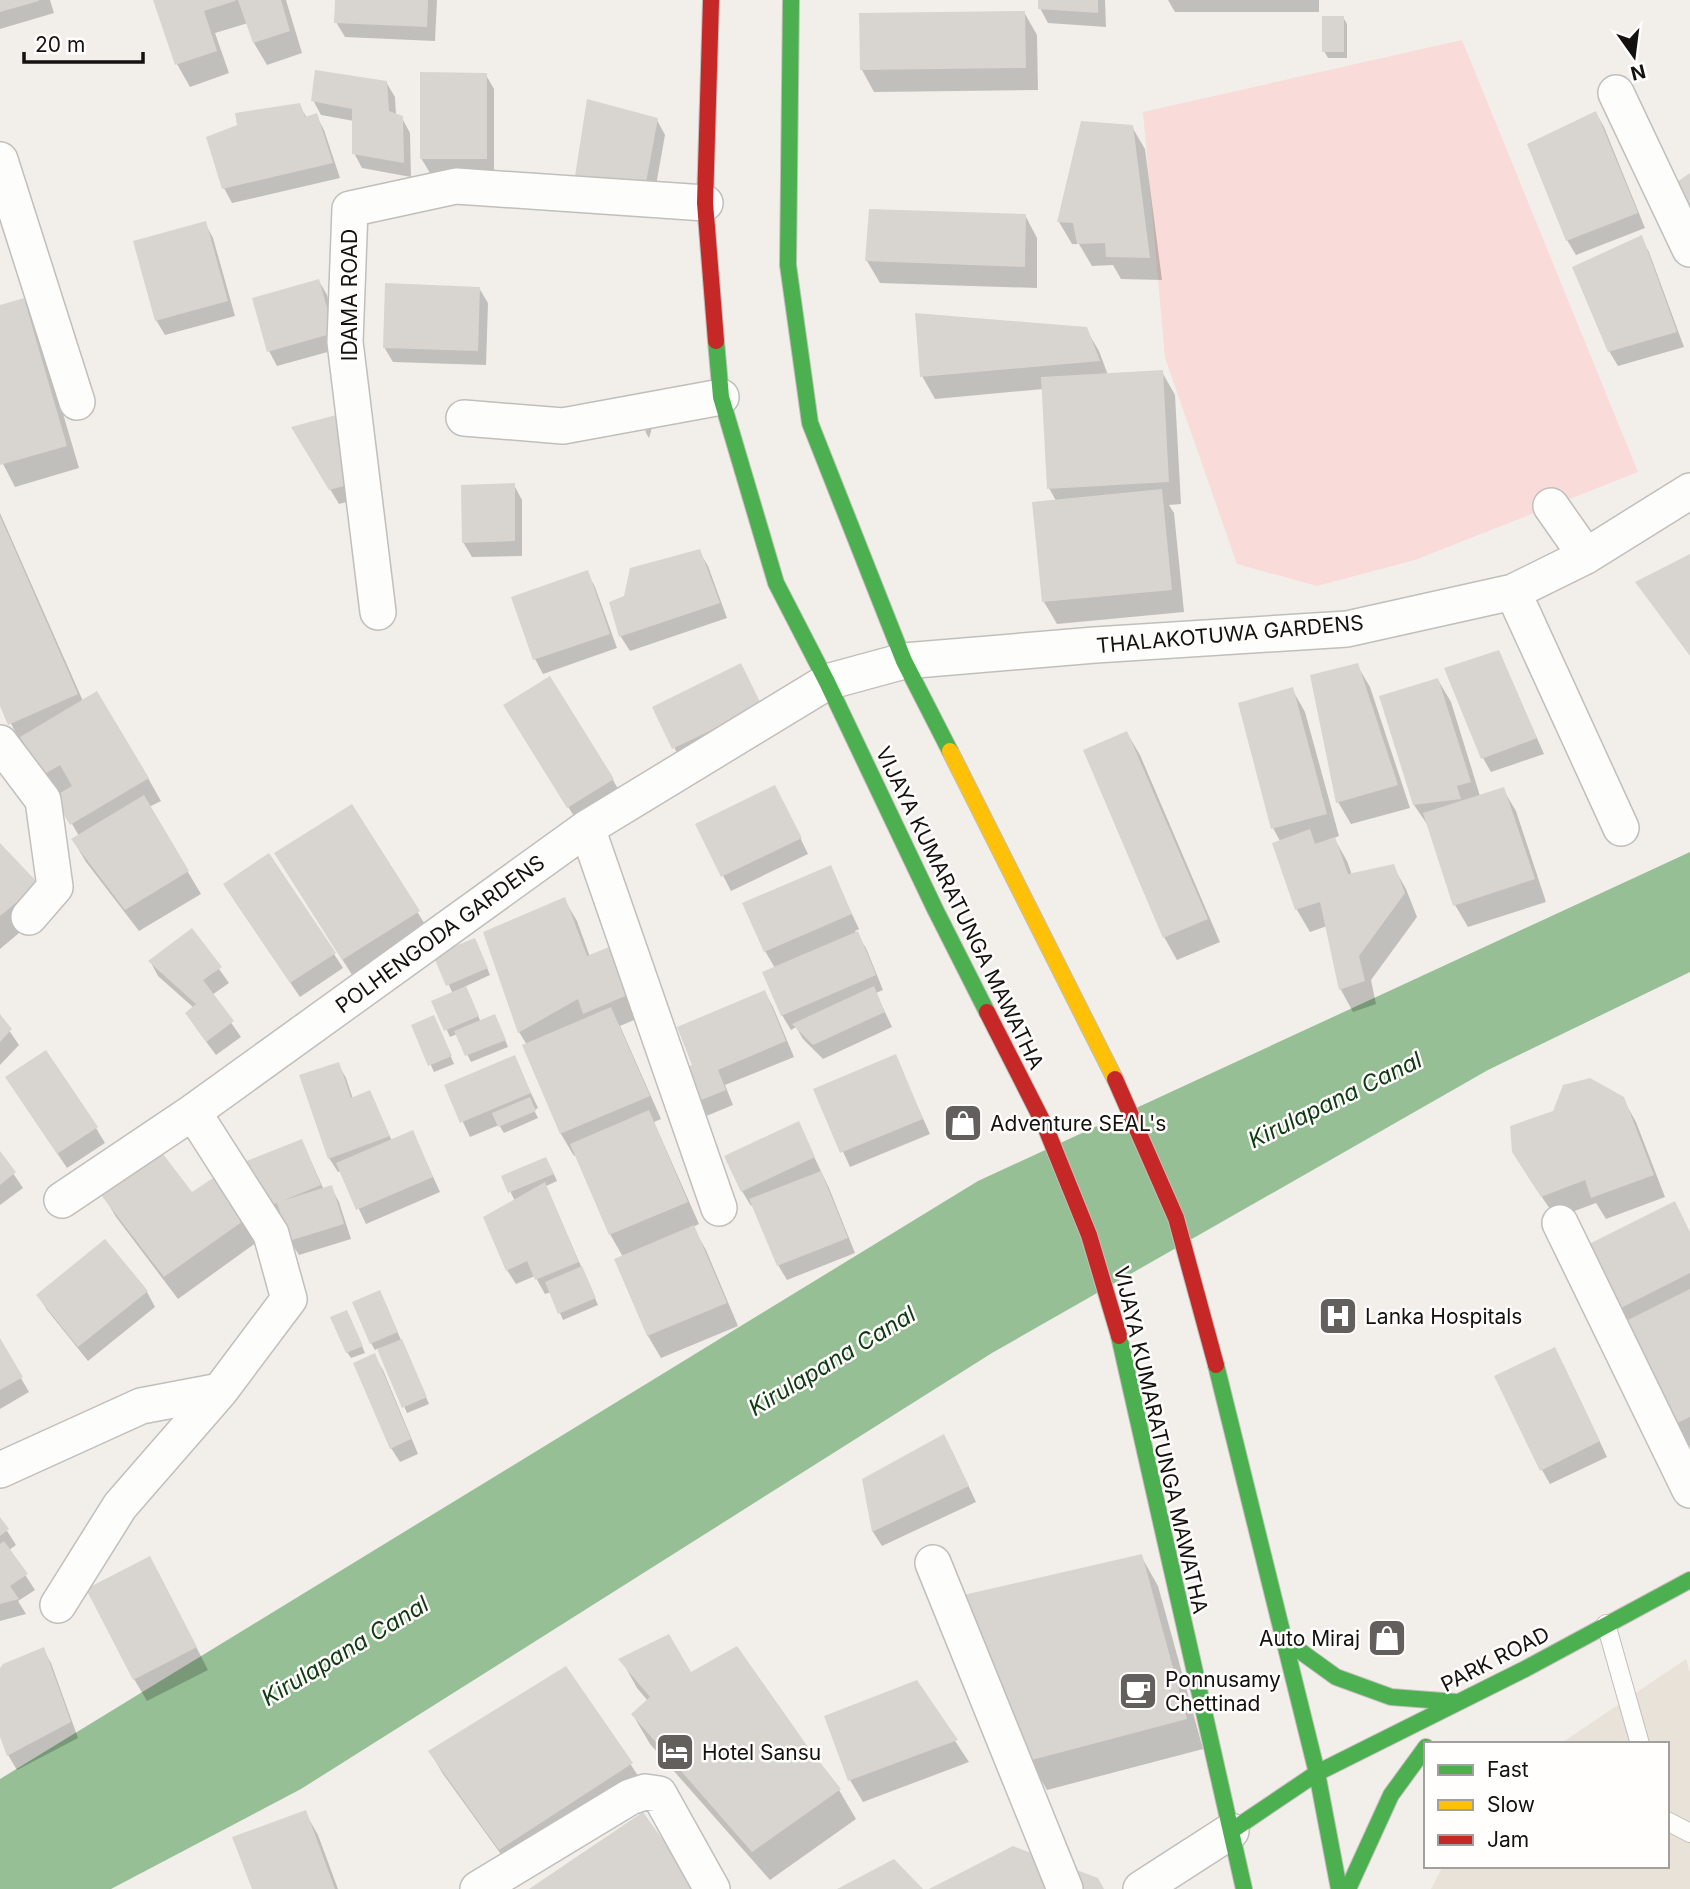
<svg xmlns="http://www.w3.org/2000/svg" width="1690" height="1889" font-family="Inter,sans-serif">
  <style>
    .built { fill: #e8e2d8 }
    .green { fill: #f9dbda }
    .water { fill: #97bf95 }
    .shadow { fill: #0003 }
    .building { fill: #d8d5d1 }
    .lines { fill: none; stroke-linecap: round; stroke-linejoin: round }
    .lane-casing { stroke: #c1bfbb; stroke-width: 20 }
    .street-casing { stroke: #c1bfbb; stroke-width: 38 }
    .fast-casing { stroke: #c1bfbb; stroke-width: 18 }
    .slow-casing { stroke: #c1bfbb; stroke-width: 18 }
    .jam-casing { stroke: #c1bfbb; stroke-width: 18 }
    .lane { stroke: #fdfdfc; stroke-width: 18 }
    .street { stroke: #fdfdfc; stroke-width: 35 }
    .fast { stroke: #4caf50; stroke-width: 16 }
    .slow { stroke: #ffc107; stroke-width: 16 }
    .jam { stroke: #c62828; stroke-width: 16 }
    .labels { text-anchor: middle; dominant-baseline: central; stroke-width: 5; stroke-linejoin: round; paint-order: stroke }
    .street-label { font-size: 21px; fill: #14120f; stroke: #fffefc }
    .poi-label { font-size: 21px; fill: #14120f; stroke: #fffefc; text-anchor: start }
    .water-label { font-size: 23px; font-style: italic; fill: #0e3913; stroke: #fffefc }
  </style>
  <rect width="100%" height="100%" fill="#f2efea"/>
  <path class="built" d="M1686,1659L1690,1673V1889H1431L1443,1866H1667V1744H1560Z"/>
  <path class="green" d="M1462,40L1638,472L1415,560L1317,586L1237,564L1165,358L1143,112Z"/>
  <path class="water" d="M1690,852V972L1488,1070L992,1353L301,1789L111,1889H0V1779L978,1181Z"/>
  <path class="shadow" d="M0,0H50L54,13L0,29Z
    M155,0H286L302,53L267,65L254,43L248,23L215,33L229,73L190,87L177,64Z
    M337,0H437L435,41L345,37L336,22Z
    M1040,0H1105L1106,27L1048,23L1040,8Z
    M1168,0H1319V12H1175Z
    M1024,12L1037,35L1038,90L874,92L862,70Z
    M1343,17L1347,24V58H1328L1324,51Z
    M486,75L494,89V173H430L421,158Z
    M386,82L395,97L396,115L402,118L410,133L411,177L362,168L354,153V121L321,115L313,100Z
    M299,105L307,118L316,115L324,130L340,178L232,203L224,188Z
    M1596,113L1604,127L1645,228L1576,255L1567,240Z
    M657,120L665,135L653,202L585,190L577,175Z
    M1132,127L1145,149L1162,280L1121,279L1113,265L1092,266L1079,244H1072L1059,222Z
    M1025,215L1037,238V288L880,283L867,261Z
    M205,223L213,238L235,316L165,335L156,320Z
    M1641,238L1649,252L1684,347L1618,366L1609,351Z
    M319,281L327,295L342,348L277,366L269,351Z
    M479,288L488,303L486,365L393,362L384,347Z
    M24,300L36,322L79,468L15,487L0,458V307Z
    M1086,329L1099,351L1108,375L1162,372L1175,395L1181,504L1169,505L1174,513L1184,612L1057,624L1044,602L1034,503L1056,501L1049,488L1043,389L935,399L922,376Z
    M643,418L654,421L649,438L646,433Z
    M293,428L362,498L339,504Z
    M514,485L522,500V556L472,557L463,542Z
    M0,513L83,701L148,778L161,801L149,807L201,894L139,931L86,862L73,840L79,836L27,745L23,747L0,702Z
    M699,551L708,566L727,618L630,651L621,637L611,603L625,597Z
    M587,572L595,587L617,648L543,674L535,659L513,598Z
    M1499,652L1544,754L1491,772L1483,758Z
    M1357,665L1370,687L1410,808L1351,824L1338,802Z
    M1438,680L1451,702L1480,796L1503,789L1516,811L1546,902L1468,927L1455,905L1429,827L1414,805Z
    M1292,689L1305,712L1339,836L1334,838L1347,861L1352,875L1393,866L1406,889L1417,917L1371,980L1376,1004L1353,1012L1341,990L1327,926L1310,932L1297,910L1274,844L1280,841L1273,828Z
    M654,707L769,721L682,763Z
    M514,720L613,780L621,794L577,821Z
    M1127,733L1140,755L1220,942L1177,960L1164,937Z
    M783,802L808,854L731,891L697,825Z
    M352,807L431,934L356,981L289,876Z
    M0,846L50,907L0,949Z
    M830,867L859,929L855,931L866,948L883,990L876,993L892,1027L823,1059L803,1039L796,1027L791,1030L782,1015L775,968L765,951Z
    M564,899L577,921L590,957L608,949L641,1017L620,1026L661,1119L654,1122L699,1224L693,1227L706,1250L738,1326L661,1358L648,1336L616,1259L623,1257L610,1234L576,1155L574,1156L561,1134L524,1046L527,1045L519,1032Z
    M234,900L334,954L343,968L300,997Z
    M192,931L229,983L212,995L241,1037L216,1055L196,1028L194,1008L158,976L150,961Z
    M478,946L490,975L464,987L481,1022L498,1023L508,1047L471,1062L457,1034L450,1037L434,1002L453,994L436,956Z
    M765,992L773,1007L794,1057L725,1085L733,1105L699,1119L694,1066Z
    M0,1017L19,1045L0,1065Z
    M437,1024L454,1064L434,1072L413,1026Z
    M895,1056L930,1134L850,1167L815,1090Z
    M514,1057L538,1108L534,1110L538,1118L504,1133L499,1125L470,1137L446,1086Z
    M338,1064L346,1078L353,1099L369,1092L392,1141L413,1133L440,1192L366,1224L341,1171L338,1172L329,1158Z
    M16,1092L96,1128L105,1143L67,1168Z
    M1623,1099L1636,1122L1665,1197L1606,1219L1596,1203L1556,1218L1527,1175Z
    M798,1123L829,1188L855,1253L787,1280L778,1265L753,1204L751,1206L742,1191Z
    M302,1141L324,1190L331,1187L339,1202L351,1239L299,1255L290,1241L267,1225L259,1210Z
    M0,1154L23,1188L0,1205Z
    M550,1166L557,1181L546,1186L598,1305L563,1320L551,1292L545,1294L535,1276L516,1284L507,1270L515,1201L503,1177Z
    M216,1178L257,1242L178,1299L116,1217L103,1195H191Z
    M1690,1233V1445L1687,1447L1621,1308Z
    M105,1241L147,1292L155,1307L88,1361L47,1310L38,1295Z
    M383,1299L429,1404L407,1413L379,1348L375,1350L371,1343Z
    M350,1318L365,1353L351,1358L347,1352Z
    M0,1342L29,1392L0,1409Z
    M374,1356L383,1370L418,1454L400,1462L391,1448Z
    M1563,1364L1607,1457L1550,1484L1542,1470Z
    M952,1451L976,1502L882,1546L873,1532L864,1480Z
    M0,1520L16,1545L9,1550L35,1590L18,1601L26,1614L0,1621Z
    M1141,1556L1158,1586L1203,1749L1047,1790L1030,1761Z
    M162,1580L208,1670L147,1701L134,1679Z
    M43,1649L51,1663L78,1738L17,1770L8,1755L0,1731V1672Z
    M621,1659L690,1675L807,1748L839,1790L856,1819L770,1880L650,1744L633,1715L648,1701L637,1688Z
    M566,1668L645,1786L513,1871L443,1774L430,1752Z
    M916,1682L969,1762L863,1802L850,1780Z
    M305,1812L318,1835L338,1889H254Z"/>
  <path class="building" d="M0,0H39V1L0,12Z
    M153,0H235V1L204,11L217,51L175,65Z
    M238,0H281L290,31L253,43Z
    M335,0H428L427,27L334,23Z
    M1038,0H1098V13L1038,9Z
    M1025,11L1026,68L860,70L859,13Z
    M1322,16H1344V52H1322Z
    M315,70L387,81L389,111L403,116L404,163L352,154V109L311,101Z
    M420,72L487,73V159H420Z
    M587,99L658,118L645,188L575,176Z
    M300,103L305,117L317,113L333,163L222,189L206,137L237,125L235,113Z
    M1596,111L1638,213L1566,241L1527,144Z
    M1081,121L1133,125L1150,258L1106,257L1105,243L1077,244L1073,223L1057,222Z
    M1690,173V242L1668,188Z
    M869,209L1026,214L1025,267L865,261Z
    M206,221L228,301L155,321L133,241Z
    M1642,235L1677,332L1608,352L1572,267Z
    M319,279L334,333L267,352L252,298Z
    M385,283L480,287L478,351L383,348Z
    M24,298L67,446L0,465V305Z
    M915,313L1087,327L1100,361L920,377Z
    M1163,370L1169,482L1047,489L1041,377Z
    M336,415L355,483L329,490L291,427Z
    M515,483V541L462,543L461,485Z
    M1162,489L1172,590L1042,602L1032,502Z
    M0,516L78,694L8,725L0,706Z
    M700,549L720,603L619,637L609,602L624,596L630,568Z
    M1690,554V656L1635,582Z
    M588,570L610,634L533,660L511,597Z
    M1499,650L1537,738L1481,759L1444,668Z
    M741,663L762,706L672,749L652,707Z
    M1358,663L1398,785L1336,803L1310,675Z
    M550,676L614,779L567,808L503,705Z
    M1438,678L1471,782L1457,786L1461,799L1413,805L1379,696Z
    M1293,687L1327,814L1271,829L1238,703Z
    M97,691L149,778L70,825L53,797L72,786L60,765L43,775L20,737Z
    M1127,731L1208,919L1163,938L1083,750Z
    M775,785L802,838L721,877L695,824Z
    M1504,787L1535,879L1453,906L1423,813Z
    M144,795L189,871L125,910L71,839Z
    M352,804L420,911L342,960L274,853Z
    M1310,829L1315,844L1335,837L1348,874L1394,864L1405,893L1359,956L1365,981L1339,990L1320,902L1295,910L1272,843Z
    M0,843L39,884L0,916Z
    M269,853L336,953L290,983L223,884Z
    M831,865L852,914L764,952L742,903Z
    M565,897L587,956L609,947L630,994L583,1014L578,999L518,1033L483,932Z
    M192,928L222,967L203,980L234,1021L206,1042L185,1013L196,1004L148,961Z
    M858,931L876,975L781,1016L762,972Z
    M475,938L488,968L446,986L433,955Z
    M466,986L479,1016L444,1031L431,1001Z
    M874,986L885,1012L813,1045L792,1024Z
    M765,990L786,1041L718,1070L726,1090L689,1105L676,1072L692,1065L677,1027Z
    M611,1007L650,1096L560,1134L522,1045Z
    M0,1014L12,1029L0,1042Z
    M495,1014L506,1040L465,1056L454,1031Z
    M434,1015L452,1056L428,1066L411,1025Z
    M46,1050L98,1127L57,1154L5,1077Z
    M896,1054L923,1119L840,1153L813,1089Z
    M515,1055L531,1093L460,1123L444,1085Z
    M339,1062L351,1098L370,1090L390,1136L328,1159L299,1075Z
    M1590,1078L1624,1097L1654,1175L1591,1198L1585,1180L1541,1197L1512,1152L1510,1126L1553,1111L1563,1085Z
    M530,1097L536,1111L498,1127L492,1113Z
    M649,1110L688,1202L609,1235L570,1144Z
    M799,1121L815,1157L741,1192L724,1156Z
    M413,1130L433,1177L356,1210L336,1163Z
    M302,1139L321,1185L282,1201L332,1185L344,1224L289,1241L277,1203L257,1211L239,1164Z
    M160,1150L192,1192L216,1176L246,1219L164,1277L101,1195Z
    M0,1151L16,1172L0,1185Z
    M546,1157L554,1174L508,1193L501,1176Z
    M821,1171L848,1238L777,1266L749,1199Z
    M545,1182L579,1262L535,1280L527,1261L506,1271L483,1217Z
    M1675,1201L1690,1232V1273L1619,1309L1587,1245Z
    M694,1225L727,1303L647,1336L614,1259Z
    M105,1239L148,1291L78,1347L36,1295Z
    M582,1266L596,1298L558,1314L545,1282Z
    M1690,1289V1417L1673,1425L1622,1323Z
    M380,1290L398,1332L370,1344L352,1302Z
    M347,1310L363,1346L346,1353L330,1317Z
    M0,1338L23,1377L0,1390Z
    M402,1339L427,1397L402,1408L377,1349Z
    M1555,1347L1600,1441L1540,1471L1494,1376Z
    M375,1353L411,1439L390,1449L353,1363Z
    M944,1434L969,1486L872,1532L862,1479Z
    M0,1517L9,1529L0,1536Z
    M4,1541L28,1574L10,1586L19,1599L0,1604V1544Z
    M1142,1554L1187,1719L1028,1761L959,1596Z
    M150,1556L197,1647L133,1680L86,1589Z
    M669,1634L691,1672L737,1646L808,1747L841,1789L752,1852L631,1714L650,1697L618,1659Z
    M44,1647L71,1722L7,1756L0,1737V1668L3,1664Z
    M566,1666L633,1763L499,1850L428,1751Z
    M917,1680L958,1740L848,1781L824,1716Z
    M306,1810L335,1889H252L232,1837Z
    M643,1812L698,1889H529Z
    M1013,1846L1098,1878L1104,1889H929Z
    M894,1859L923,1889H837Z"/>
  <g class="lines">
    <g class="lane-casing">
      <path id="lane" d="M1606,1624L1640,1744
        M1667,1821L1690,1833"/>
    </g>
    <g class="street-casing">
      <path id="street" d="M1616,93L1690,249
        M0,160L77,402
        M464,418L563,426L721,397
        M1551,506L1586,556
        M1513,592L1621,828
        M378,612L345,342L350,209L456,186L705,203
        M0,743L43,800L55,887L29,917
        M587,828L719,1208
        M62,1200L193,1112L587,828L827,682L904,661L1095,645L1347,629L1513,592L1586,556L1690,491
        M1560,1223L1690,1490
        M0,1470L141,1406L220,1391
        M933,1563L1065,1889
        M58,1605L120,1506L220,1391L289,1299L271,1234L193,1112
        M478,1889L630,1797L645,1792L659,1794L712,1889
        M1141,1889L1231,1831"/>
    </g>
    <g class="fast-casing">
      <path id="fast" d="M791,0L788,265L810,423L904,661L950,751
        M716,341L721,397L776,583L827,682L935,909L987,1012
        M1119,1336L1244,1889
        M1216,1365L1317,1773L1339,1889
        M1282,1638L1336,1677L1391,1697L1456,1702
        M1231,1831L1317,1773L1525,1669L1690,1580
        M1348,1889L1391,1795L1426,1747"/>
    </g>
    <g class="slow-casing">
      <path id="slow" d="M950,751L1115,1079"/>
    </g>
    <g class="jam-casing">
      <path id="jam" d="M711,0L705,203L716,341
        M987,1012L1045,1126L1089,1235L1119,1336
        M1115,1079L1176,1218L1216,1365"/>
    </g>
    <use href="#lane" class="lane"/>
    <use href="#street" class="street"/>
    <use href="#fast" class="fast"/>
    <use href="#slow" class="slow"/>
    <use href="#jam" class="jam"/>
  </g>
  <defs>
    <g id="shop-square" transform="scale(2.0125)"><rect x="-9" y="-9" width="18" height="18" rx="4" fill="#625f5c" stroke="#fffefc"/><path d="M-5-2.5h2.3a2.7 3.5 0 0 1 5.4 0H5L5.5 6h-11ZM-1.5-2.5h3a1.5 2.3 0 0 0-3 0Z" fill="#fff"/></g>
    <g id="hospital-square" transform="scale(2.0125)"><rect x="-9" y="-9" width="18" height="18" rx="4" fill="#625f5c" stroke="#fffefc"/><path d="M-5-5h3v3.5h4V-5h3V5h-3V1.5h-4V5h-3Z" fill="#fff"/></g>
    <g id="cafe-square" transform="scale(2.0125)"><rect x="-9" y="-9" width="18" height="18" rx="4" fill="#625f5c" stroke="#fffefc"/><path d="M-5.5-4.5H6V0H3Q3 3.5 0 3.5H-2.5Q-5.5 3.5-5.5 0ZM3-3.2v2h1.7v-2ZM-6 4.5H4V6H-6Z" fill="#fff"/></g>
    <g id="hotel-square" transform="scale(2.0125)"><rect x="-9" y="-9" width="18" height="18" rx="4" fill="#625f5c" stroke="#fffefc"/><path d="M-6-4.5h1.5V1H6V5H4.5V3h-9V5H-6ZM-4 0a1.8 1.8 0 1 1 3.6 0ZM.5 0V-2.5h3Q6-2.5 6 0Z" fill="#fff"/></g>
  </defs>
  <g fill-rule="evenodd">
    <use href="#shop-square" x="963" y="1123"/>
    <use href="#hospital-square" x="1338" y="1316"/>
    <use href="#shop-square" x="1387" y="1638"/>
    <use href="#cafe-square" x="1138" y="1691"/>
    <use href="#hotel-square" x="675" y="1752"/>
  </g>
  <g class="labels">
    <g class="street-label">
      <text transform="translate(349 295) rotate(-90)">IDAMA ROAD</text>
      <text transform="translate(1230 634) rotate(-5)">THALAKOTUWA GARDENS</text>
      <text transform="translate(960 908) rotate(64)">VIJAYA KUMARATUNGA MAWATHA</text>
      <text transform="translate(440 934) rotate(-36)">POLHENGODA GARDENS</text>
      <text transform="translate(1161 1440) rotate(77)">VIJAYA KUMARATUNGA MAWATHA</text>
      <text transform="translate(1495 1659) rotate(-27)">PARK ROAD</text>
    </g>
    <g class="poi-label">
      <text x="990" y="1123">Adventure SEAL's</text>
      <text x="1365" y="1316">Lanka Hospitals</text>
      <text x="1360" y="1638" text-anchor="end">Auto Miraj</text>
      <text x="1165" y="1679">Ponnusamy<tspan x="1165" dy="24">Chettinad</tspan></text>
      <text x="702" y="1752">Hotel Sansu</text>
    </g>
    <g class="water-label">
      <text transform="translate(1335 1100) rotate(-26)">Kirulapana Canal</text>
      <text transform="translate(832 1361) rotate(-31)">Kirulapana Canal</text>
      <text transform="translate(345 1651) rotate(-31)">Kirulapana Canal</text>
    </g>
  </g>
  <rect x="1424" y="1742" width="245" height="126" fill="#fffefc" stroke="#a1a09d" stroke-width="2"/>
  <rect x="1438" y="1765" width="35" height="10" fill="#4caf50" stroke="#a1a09d" stroke-width="2"/>
  <text x="1487" y="1777" font-size="21" fill="#14120f">Fast</text>
  <rect x="1438" y="1800" width="35" height="10" fill="#ffc107" stroke="#a1a09d" stroke-width="2"/>
  <text x="1487" y="1812" font-size="21" fill="#14120f">Slow</text>
  <rect x="1438" y="1835" width="35" height="10" fill="#c62828" stroke="#a1a09d" stroke-width="2"/>
  <text x="1487" y="1847" font-size="21" fill="#14120f">Jam</text>
  <g transform="translate(1634 56) rotate(166)" stroke="#fffefc" stroke-width="5" paint-order="stroke">
  <path d="M0-5L12 26L0 18L-12 26Z" fill="#14120f"/>
  <text y="-10" font-size="19" font-weight="bold" text-anchor="middle" fill="#14120f">N</text>
  </g>
  <path d="M24 52v10h119v-10" fill="none" stroke="#14120f" stroke-width="3.5"/>
  <text x="35" y="52" font-size="21" fill="#14120f" stroke="#fffefc" stroke-width="5" paint-order="stroke">20 m</text>
</svg>
